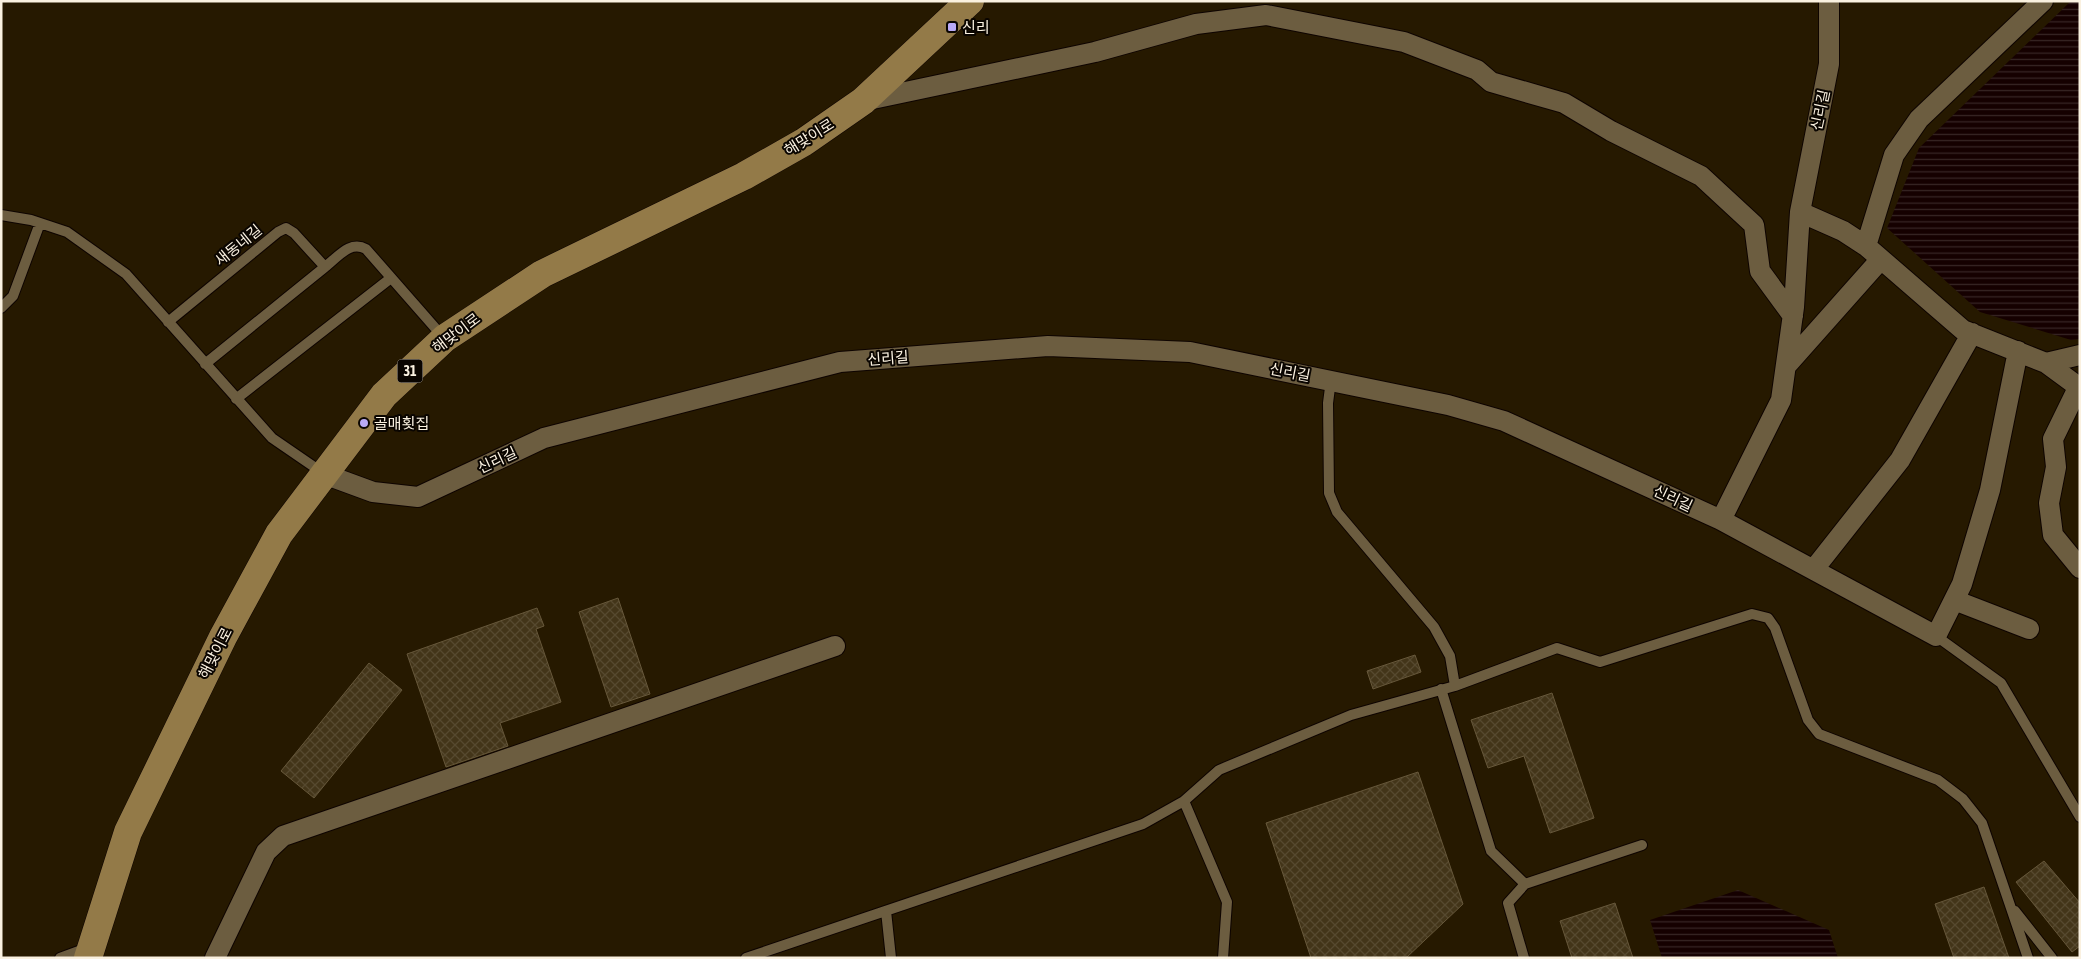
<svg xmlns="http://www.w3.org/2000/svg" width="2081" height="959" font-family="'Asap Condensed','Noto Sans KR',sans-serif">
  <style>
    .water { fill: url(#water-rules) }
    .building { fill: url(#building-cross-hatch); stroke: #66573a }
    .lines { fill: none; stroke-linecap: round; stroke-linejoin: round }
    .service-casing { stroke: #0e0400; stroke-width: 12 }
    .minor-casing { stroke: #0e0400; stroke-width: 22 }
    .primary-casing { stroke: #0e0400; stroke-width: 29 }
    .service { stroke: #6c5d40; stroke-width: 10 }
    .minor { stroke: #6c5d40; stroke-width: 20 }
    .primary { stroke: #937a48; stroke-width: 28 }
    .poi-dot { fill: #baaaf6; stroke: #0a0500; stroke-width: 2 }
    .labels { text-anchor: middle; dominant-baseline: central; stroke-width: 4; stroke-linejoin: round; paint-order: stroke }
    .shield { fill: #0a0500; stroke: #b2aa9d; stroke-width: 1 }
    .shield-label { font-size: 14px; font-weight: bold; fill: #faf1e0 }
    .poi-label { font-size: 15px; fill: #faf1e0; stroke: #0a0500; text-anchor: start }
    .street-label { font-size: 15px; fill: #faf1e0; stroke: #0a0500 }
  </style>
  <defs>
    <pattern id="water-rules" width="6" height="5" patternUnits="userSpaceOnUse" patternTransform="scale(1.25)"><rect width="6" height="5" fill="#150000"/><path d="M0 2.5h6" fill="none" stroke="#382625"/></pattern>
    <pattern id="building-cross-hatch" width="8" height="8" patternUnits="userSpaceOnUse" patternTransform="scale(1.25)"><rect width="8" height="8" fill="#433519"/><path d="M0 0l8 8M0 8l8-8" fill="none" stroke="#56492f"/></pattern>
  </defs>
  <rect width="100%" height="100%" fill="#261900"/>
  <path class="water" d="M2071,1H2080V339L2071,340L1980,312L1887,228L1919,148Z
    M1738,890L1829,930L1838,958H1662L1650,920Z"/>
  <path class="building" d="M618,598L650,694L611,707L579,612Z
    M537,608L544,626L536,629L561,702L500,723L508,746L446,767L407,654Z
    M1415,655L1421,672L1373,689L1367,671Z
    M369,663L402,690L314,798L281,771Z
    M1552,693L1594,818L1550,833L1524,756L1488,768L1471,720Z
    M1418,772L1463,904L1406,958H1311L1266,823Z
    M2044,861L2080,903V946L2072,952L2016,882Z
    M1984,887L2009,958H1954L1935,904Z
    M1615,903L1633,958H1572L1560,921Z"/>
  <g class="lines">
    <g class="service-casing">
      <path id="service" d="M1,215L31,220L67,232L126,274L272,438L323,473
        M1,308L13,296L40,223
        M168,322L278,232L286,228L294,233L325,267C338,257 350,240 366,249L444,338
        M205,364L325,267
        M1331,380L1328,403L1329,493L1337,512L1434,627L1450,656L1455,686
        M236,399L391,278
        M1936,636L2001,683L2080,817
        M1441,689L1491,851L1525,884L1642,845
        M1184,801L1227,902L1223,958
        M886,911L891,958
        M2015,911L2052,958
        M60,958L87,948
        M746,958L1143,824L1184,801L1219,770L1351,715L1455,686L1557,648L1600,662L1752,614L1768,618L1775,628L1808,720L1819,734L1938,780L1963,799L1982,823L2028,958
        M1524,958L1508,903L1525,884"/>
    </g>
    <g class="minor-casing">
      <path id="minor" d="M2043,1L1919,119L1894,155L1866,246L1963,330L2046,363L2080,355
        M863,101L1095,52L1196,24L1266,15L1404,42L1477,70L1491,82L1564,103L1611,131L1701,176L1754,225L1760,271L1793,316
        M1800,212L1843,231L1866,246
        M2046,363L2080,388
        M1786,366L1881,259
        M2078,388L2053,439L2056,467L2049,503L2053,535L2080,568
        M324,474L373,492L418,497L544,438L840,362L1048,346L1190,352L1448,405L1504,421L1721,520L1936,636L1962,584L1990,490L2018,351
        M1721,520L1781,400L1794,307L1800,212L1829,64V1
        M1814,569L1900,460L1972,333
        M1954,600L2029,629
        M215,958L266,852L283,836L835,646"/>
    </g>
    <g class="primary-casing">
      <path id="primary" d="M88,958L128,832L223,637L279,534L384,395L445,338L542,274L744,176L804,142L863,101L970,1"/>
    </g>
    <use href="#service" class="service"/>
    <use href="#minor" class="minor"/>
    <use href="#primary" class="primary"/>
  </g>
  <g class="poi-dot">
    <rect x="947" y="22" width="10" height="10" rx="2.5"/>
    <circle cx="364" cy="423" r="5"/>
  </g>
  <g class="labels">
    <rect class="shield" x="397.5" y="359.5" width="25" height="23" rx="4"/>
    <g class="shield-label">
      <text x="410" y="371">31</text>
    </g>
    <g class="poi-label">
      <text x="962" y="27">신리</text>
      <text x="374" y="423">골매횟집</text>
    </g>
    <g class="street-label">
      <text transform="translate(1820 110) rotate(-78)">신리길</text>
      <text transform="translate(809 137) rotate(-32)">해맞이로</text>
      <text transform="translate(238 245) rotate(-39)">새동네길</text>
      <text transform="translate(456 333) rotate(-37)">해맞이로</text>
      <text transform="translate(888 358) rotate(-4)">신리길</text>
      <text transform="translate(1290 372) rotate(11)">신리길</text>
      <text transform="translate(497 460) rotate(-25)">신리길</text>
      <text transform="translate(1673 498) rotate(25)">신리길</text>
      <text transform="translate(215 653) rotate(-63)">해맞이로</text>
    </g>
  </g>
  <rect width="2081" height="959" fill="none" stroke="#faf1e0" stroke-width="5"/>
</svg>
